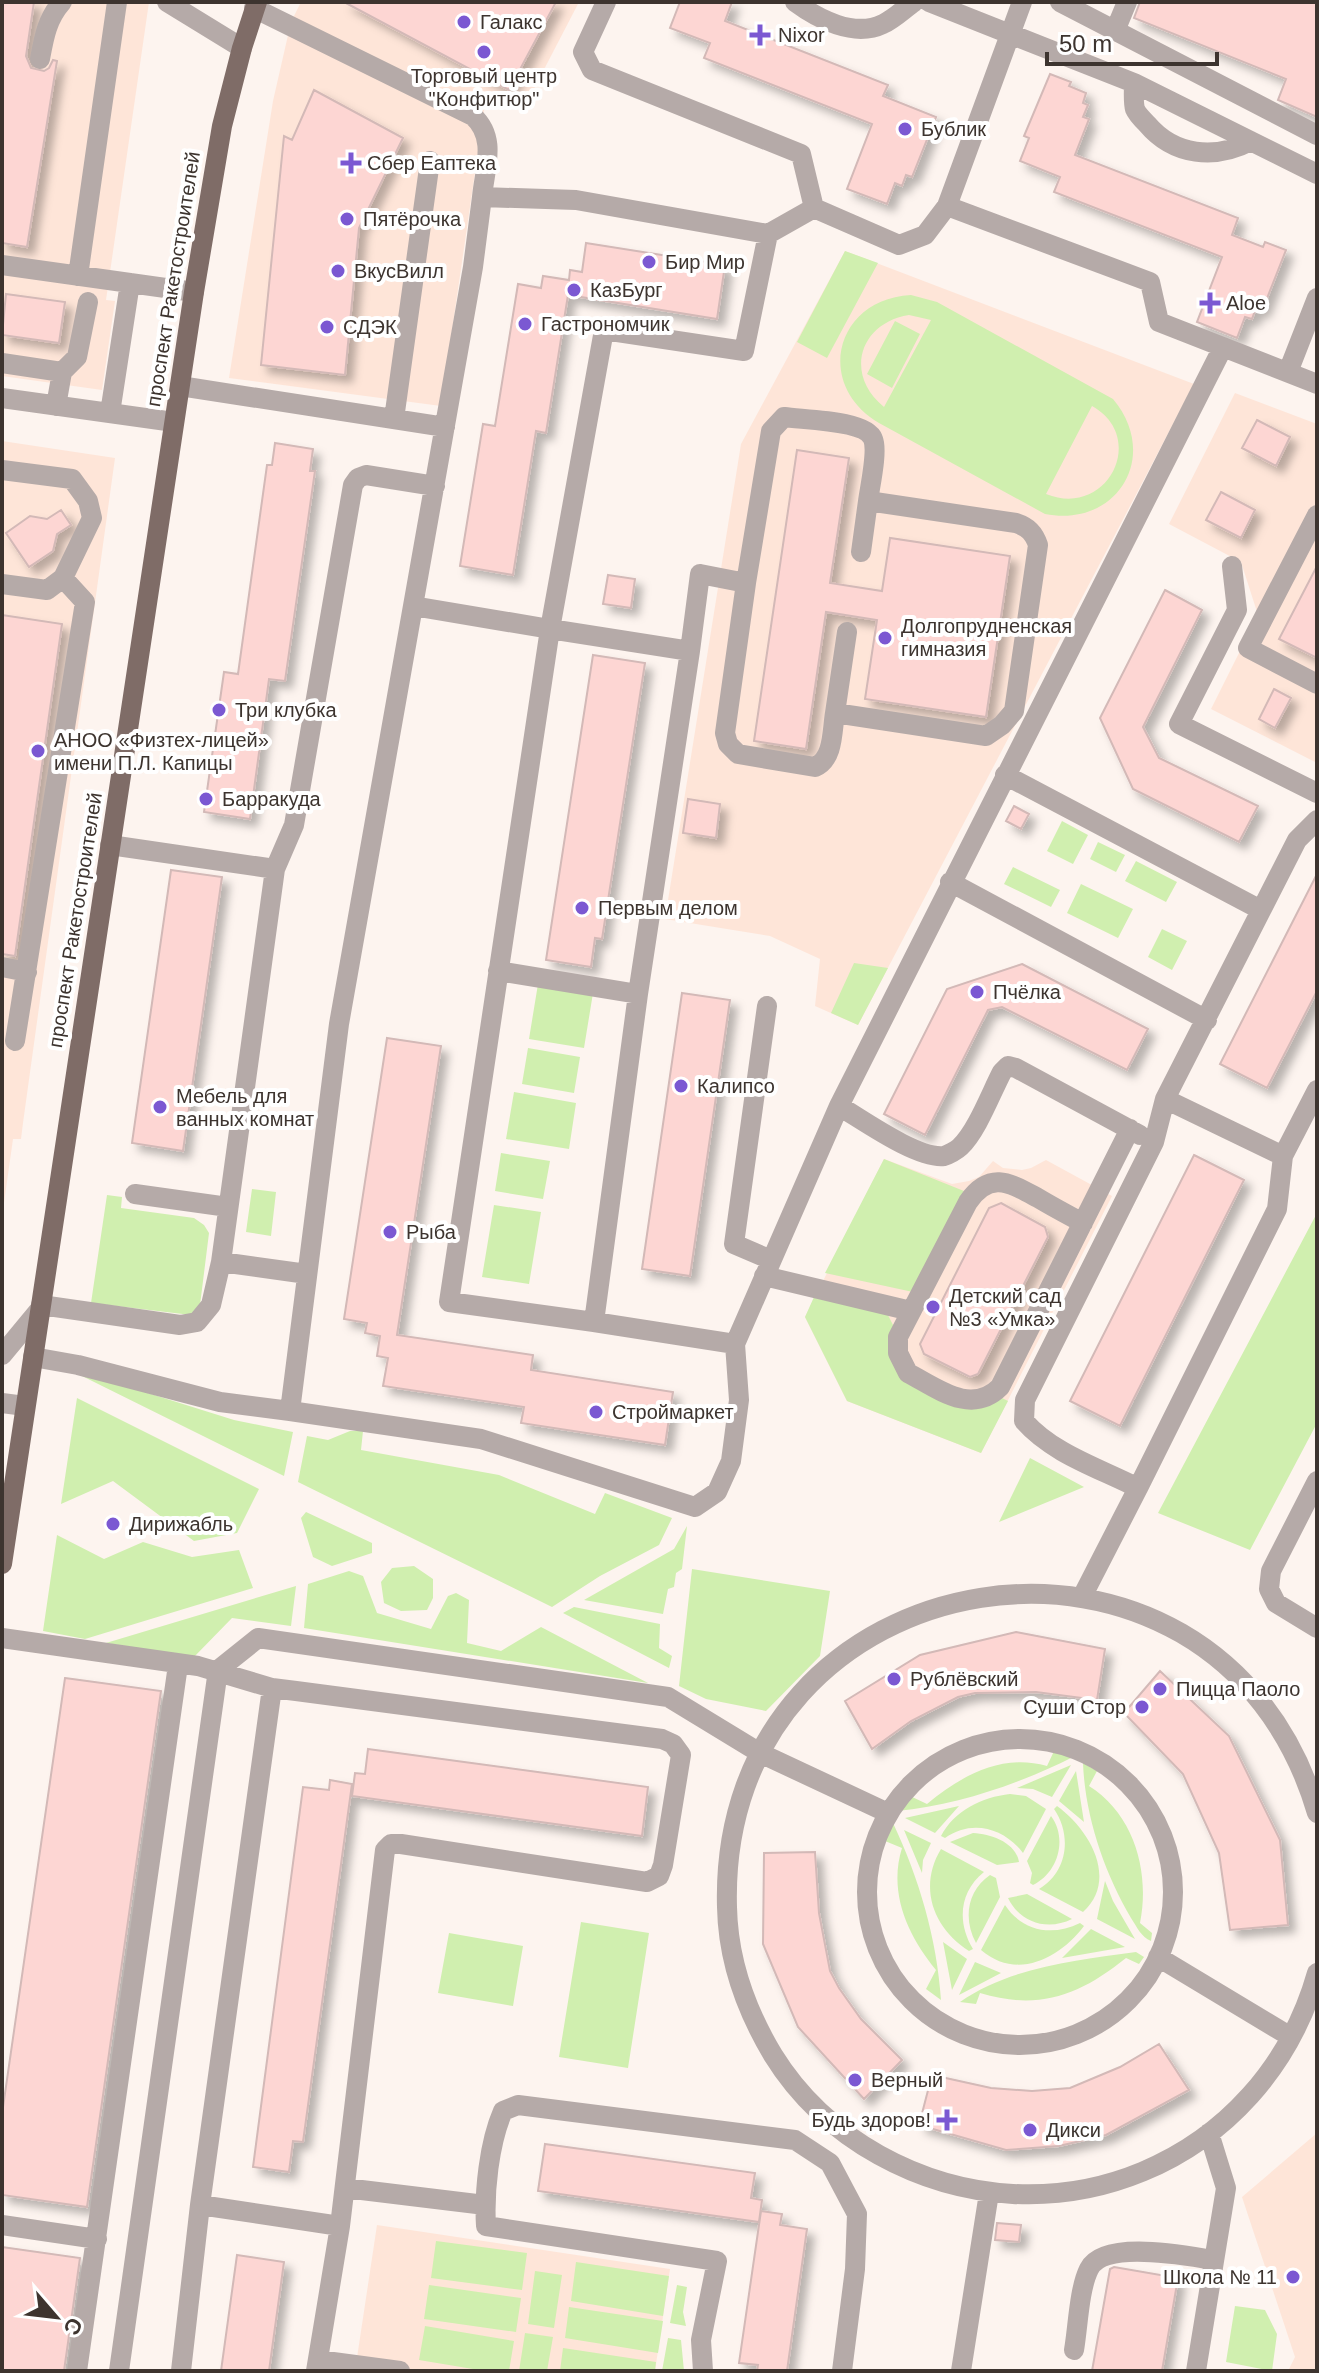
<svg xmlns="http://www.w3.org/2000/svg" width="1319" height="2373" font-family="Helvetica,sans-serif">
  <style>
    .built { fill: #fee5d8 }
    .green { fill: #d0efaf; fill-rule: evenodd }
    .building { fill: #fdd6d3; stroke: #d3b9b7; stroke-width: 2; filter: url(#shadow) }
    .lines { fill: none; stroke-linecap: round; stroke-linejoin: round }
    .minor { stroke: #b5aaa8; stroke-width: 20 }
    .major { stroke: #7f6c67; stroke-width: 20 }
    .poi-dot { fill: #7b58d2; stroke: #fff; stroke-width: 3 }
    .labels { text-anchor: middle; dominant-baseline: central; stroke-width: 8; stroke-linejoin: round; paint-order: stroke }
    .poi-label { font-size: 20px; fill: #3d342f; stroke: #fff; text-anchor: start }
    .street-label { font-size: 20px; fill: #3d342f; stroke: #fff }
  </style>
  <defs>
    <filter id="shadow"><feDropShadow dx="7" dy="7" stdDeviation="4" flood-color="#0004"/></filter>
  </defs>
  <rect width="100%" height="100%" fill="#fdf4ef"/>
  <path class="built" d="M2,2H149L106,300L115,301L102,390L2,376Z
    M301,2H579L523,110L486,97L441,406L229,378L273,101L291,22Z
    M845,251L1194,384L858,1025L815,1006L820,959L770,936L665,919L741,444Z
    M1235,393L1317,424V763L1211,709L1258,615L1241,562L1169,524Z
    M2,441L115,458L23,1123L21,1139H13L2,1217Z
    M884,1159L952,1184L969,1181L979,1177L993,1161L1003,1168L1022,1170L1031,1168L1046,1160L1112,1196L981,1453L847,1401L805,1317Z
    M1317,2133V2371H1288L1295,2357L1242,2197Z
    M377,2225L670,2269L655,2371H355Z"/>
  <path class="green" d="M845,251L878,263L827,358L797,342Z
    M911,295L937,302L1113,399C1161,456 1117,528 1045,514L879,423C814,385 835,299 911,295ZM909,315L931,320L884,407C844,375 859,323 909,315ZM1092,406C1148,437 1108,519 1046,494Z
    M895,321L920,334L892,388L867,374Z
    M1062,821L1088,835L1073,864L1047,851Z
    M1098,842L1125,855L1116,872L1090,859Z
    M1136,861L1177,882L1166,902L1125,881Z
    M1013,867L1060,890L1051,907L1004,884Z
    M1081,884L1133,909L1118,938L1067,913Z
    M1162,929L1187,941L1172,970L1148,957Z
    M854,963L888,968L858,1025L831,1013Z
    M538,984L593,993L584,1048L529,1039Z
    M528,1048L580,1057L574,1093L522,1084Z
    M514,1092L576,1103L569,1149L506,1139Z
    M501,1153L550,1161L543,1199L495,1191Z
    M884,1159L964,1191L913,1292L825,1273Z
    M252,1189L276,1192L271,1236L246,1232Z
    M107,1195L122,1197L121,1208L194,1218L204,1225L209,1233L200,1305L191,1315L91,1303Z
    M494,1205L541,1212L529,1284L482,1277Z
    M1317,1213V1423L1250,1550L1158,1513Z
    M814,1297L887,1313L893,1325L891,1345L904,1378L1000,1397L1008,1401L981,1453L847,1401L805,1317Z
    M84,1373L234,1420L293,1432L284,1476L82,1376Z
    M77,1398L259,1489L237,1533L194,1541L113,1481L61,1504Z
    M350,1431H363L361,1450L499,1475L595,1514L605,1493L672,1518L659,1545L600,1576L552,1607L298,1482L307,1436L328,1440Z
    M1030,1458L1084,1487L999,1522Z
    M306,1512L372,1543V1553L332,1566L313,1557L301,1518Z
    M687,1526L682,1569L676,1573L674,1587L668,1589L663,1614L584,1600L674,1549Z
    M57,1535L104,1559L143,1542L192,1557L239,1550L253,1588L85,1639L43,1631Z
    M414,1566L433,1579V1598L427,1610L401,1611L384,1603L381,1582L392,1568Z
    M692,1569L830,1591L820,1656L766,1711L706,1699L679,1686Z
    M349,1571L363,1576L377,1613L431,1629L448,1596L456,1593L469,1600L467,1643L501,1651L541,1627L648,1683L304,1628L308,1584Z
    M296,1586L291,1626L232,1618L194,1657L106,1643Z
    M574,1607L660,1624L659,1648L672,1656L669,1668L563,1613Z
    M1055,1749L1073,1757C1019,1784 958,1805 897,1811L908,1795L927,1804C961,1776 1001,1753 1047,1766Z
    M1083,1763L1097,1771L1089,1786C1135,1815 1150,1873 1140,1923L1152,1933L1151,1941C1141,1937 1137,1927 1131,1918C1104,1872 1085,1816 1083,1763Z
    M1071,1765L1052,1797L1033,1789L1017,1788Z
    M1076,1771L1084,1822L1059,1801Z
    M1010,1794L1026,1796L1046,1809L1023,1853C1004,1828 972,1819 945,1838L941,1836C954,1811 982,1797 1010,1794Z
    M959,1806L935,1833L905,1818Z
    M1057,1806C1089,1829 1119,1879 1083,1912L1039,1889C1068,1872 1072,1835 1054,1809Z
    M1051,1816C1068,1839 1058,1873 1033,1885L1030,1883L1032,1873L1027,1861Z
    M893,1823C919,1878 937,1939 941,2000L926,1989L936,1970C908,1936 888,1893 902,1848L885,1841Z
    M904,1830L931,1843L923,1860L922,1873Z
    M973,1833C992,1834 1016,1843 1019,1862L997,1865L950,1842Z
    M941,1849L984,1872C959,1892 957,1923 973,1949L969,1951C933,1928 918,1887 941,1849Z
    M990,1875L996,1878L1000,1897L976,1943C963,1919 967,1891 990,1875Z
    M1105,1881L1113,1901L1135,1939L1097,1919Z
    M1027,1894L1072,1919C1048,1931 1020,1923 1008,1898Z
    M1005,1905C1022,1931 1052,1937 1080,1923L1084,1926C1060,1958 1017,1981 981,1950Z
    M581,1922L649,1933L628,2068L559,2057Z
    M1091,1929L1125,1947L1062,1958Z
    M449,1933L523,1946L513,2006L438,1993Z
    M943,1942L967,1959L952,1990Z
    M1136,1952L1144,1957L1139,1964L1126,1958C1080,1995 1039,2011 980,1993L976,2004L960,2002C1010,1967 1077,1960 1136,1952Z
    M975,1962L1001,1973L959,1995Z
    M436,2241L527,2253L522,2290L431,2278Z
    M576,2262L669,2276L663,2316L571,2301Z
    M535,2271L562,2275L554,2328L528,2324Z
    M429,2285L521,2298L516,2332L424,2319Z
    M677,2285L687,2287L683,2312L686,2326L670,2323Z
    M1235,2306L1265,2310L1277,2334L1272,2371L1226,2362Z
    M569,2307L663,2321L658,2353L565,2338Z
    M425,2326L514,2341L509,2371H485L419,2360Z
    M525,2333L553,2337L547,2371H519Z
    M668,2338L681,2340L684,2371H662Z
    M563,2348L656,2362L655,2371H560Z"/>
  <path class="building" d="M2,2H34L26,56L31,68L44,71L49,68L53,60L57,61L27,247L2,243Z
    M344,2H556L509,90Z
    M680,2H732L725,21L888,85L883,96L936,117L912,177L906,175L902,186L895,183L887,204L847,189L872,124L704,58L710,43L670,28Z
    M1140,2H1317V117L1278,100L1286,79L1134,18Z
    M1050,74L1071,82L1069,86L1086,93L1083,103L1088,105L1083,117L1089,119L1075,155L1238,218L1232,235L1263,247L1265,242L1286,250L1262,311L1256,308L1252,319L1245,317L1237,338L1197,322L1222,257L1054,192L1060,177L1020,161L1029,138L1024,136Z
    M314,90L403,138L359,228L345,375L261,365L284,136L292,140Z
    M586,243L725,265L717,319L568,295L546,433L536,431L513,575L460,566L483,424L495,426L518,284L541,288L543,276L569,280L570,270L582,272Z
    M6,294L65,302L59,343L2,335Z
    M1257,420L1290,437L1276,466L1242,448Z
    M275,443L313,449L310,471H315L285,681L269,679L250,819L204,812L224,672L238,674L267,465H272Z
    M797,450L849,458L830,583L882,591L890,538L1010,556L986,717L865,699L877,620L826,612L806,749L754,741Z
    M1221,492L1255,510L1241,538L1206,520Z
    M61,510L71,525L57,534L53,551L29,567L6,533L30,516L47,519Z
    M1317,566V658L1279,639Z
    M608,575L635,579L631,608L603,604Z
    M1165,590L1202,610L1143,727L1159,758L1258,806L1239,842L1133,789L1100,718Z
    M2,615L62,624L15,956L2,954Z
    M593,655L645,663L602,939L595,938L591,967L546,960Z
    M1274,689L1291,698L1275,728L1259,719Z
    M688,799L720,804L716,838L683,833Z
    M1014,806L1029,814L1021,829L1006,821Z
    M171,870L222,877L183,1151L132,1143Z
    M1317,874V991L1267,1088L1220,1064Z
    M1022,964L1148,1029L1127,1070L1002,1007L988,1010L925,1135L884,1114L947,989Z
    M682,993L730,1000L690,1276L642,1269Z
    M387,1038L441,1046L397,1335L533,1355L531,1370L673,1392L665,1445L521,1423L524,1407L383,1386L388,1358L377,1356L380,1336L365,1333L367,1323L344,1319Z
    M1194,1155L1244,1180L1120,1426L1070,1401Z
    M1001,1203L1045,1227L1048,1237L978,1374L970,1377L924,1354L920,1344L989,1208Z
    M1016,1632L1105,1649L1097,1700L1036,1692L975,1693L958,1697L911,1721L872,1749L845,1701L920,1655Z
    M1160,1671L1229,1736L1280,1840L1288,1925L1230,1930L1219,1853L1183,1774L1124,1713Z
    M65,1678L161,1691L87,2207L2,2195V2114Z
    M368,1749L648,1787L642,1836L352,1796L355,1773L365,1774Z
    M330,1780L352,1784L303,2142L293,2141L289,2172L253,2167L303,1787L329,1790Z
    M815,1852L819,1913L830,1971L839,1988L861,2019L902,2060L864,2099L798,2027L763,1944L764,1853Z
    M1159,2044L1189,2090L1106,2135L1059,2146L1006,2150L919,2125L932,2075L991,2088L1032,2091L1070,2088L1120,2067Z
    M545,2144L755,2173L751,2198L762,2200L759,2222L538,2191Z
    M761,2211L782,2214L780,2225L807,2229L787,2371H757L758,2365L739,2363Z
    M997,2223L1021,2225L1019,2242L995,2240Z
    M2,2247L80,2258L64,2371H2Z
    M237,2255L284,2262L269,2371H221Z
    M1114,2267L1178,2278L1162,2371H1092L1110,2269Z"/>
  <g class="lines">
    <path class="minor" d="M167,2L242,48
      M606,2L583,52L592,70L801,154L814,208L899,245L925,235L947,206L1022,2
      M795,2C818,19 854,38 883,24C894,19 904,9 914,2
      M929,2L1134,83L1317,174
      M1060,2L1317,135
      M254,8L473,116C497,138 485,167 482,197
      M1115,31L1127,2
      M40,59C44,37 47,19 62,2
      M1134,83C1134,91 1133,102 1135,109C1137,114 1143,120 1147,124C1174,156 1215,160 1251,141
      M947,206L1150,282L1159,322L1317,384
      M768,234L576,200L482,197L473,267L339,1024L290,1411L481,1439L695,1507L717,1492L731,1461L739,1400L735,1344L839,1106L1223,347
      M2,265L194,292
      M78,276L117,2
      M2,363L62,372L56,406
      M62,372L77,357L88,302
      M1288,372L1317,298
      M180,386L445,427
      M2,398L174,422
      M110,413L130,283
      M394,419L430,161
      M2,470L72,479L88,501L92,518L63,578L47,590L2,584
      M1317,515L1248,648L1317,684
      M861,552L868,501
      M1232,566L1237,610L1179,724L1317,793
      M413,606L550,629L604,330L744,351L768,234L814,208
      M690,651L700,574L746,583L771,431L784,417C803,420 866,420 873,439C878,451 870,486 868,501L1016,523C1028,527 1034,533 1038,545L1014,711L1002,725L986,736L835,713C832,730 834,759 815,767L738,754L728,744L725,733L746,583
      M835,713L847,632
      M1005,775L1261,910
      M1317,820L1297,840L1165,1099L1154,1142L1025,1400L1024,1421C1053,1454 1099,1468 1138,1488L1277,1209L1283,1156L1317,1090
      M275,869L294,825L353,485L358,478L366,475L435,486
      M950,882L1207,1020
      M2,967L27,972
      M498,971L638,994
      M767,1006L734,1244L771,1260
      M15,1041L85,602L63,578
      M1165,1099L1283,1156
      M839,1106C863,1120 917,1159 944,1156C948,1155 957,1150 960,1147C977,1131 991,1093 1002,1072L1008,1066L1016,1068L1140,1135
      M135,1194L228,1207
      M1083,1223C1068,1215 1053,1207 1038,1198C1010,1183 990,1170 968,1202L898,1337V1353L908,1373C937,1388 971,1416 1000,1387L1130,1129
      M221,1262L307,1274
      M764,1276L911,1311
      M41,1305L180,1325L197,1322L211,1305L221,1262L275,869L110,845
      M594,1322L449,1302L550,629L690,651L638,994L594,1322L735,1344
      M2,1355L41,1308
      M33,1357L78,1365L220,1402L290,1411
      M2,1403L25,1406
      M1317,1481L1271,1571L1269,1589L1276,1603L1317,1628
      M1082,1597L1138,1488
      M2,1638L198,1666L272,1688L296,1691L662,1739L673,1744L681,1755L663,1865L659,1876L647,1882L401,1844H391L385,1850L340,2226L316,2371
      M867 1892a153 153 0 1 1 306 0a153 153 0 1 1-306 0Z
      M1317,1813C1217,1471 717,1550 727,1907C728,1960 746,2010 773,2055C799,2097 836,2131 879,2155C1052,2251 1263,2164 1317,1973
      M1158,1957L1291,2037
      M345,2188L485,2205
      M200,2205L340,2226
      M2,2225L97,2239
      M1074,2350C1078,2327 1079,2289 1089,2269C1104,2239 1187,2256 1214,2260
      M318,2360L400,2371
      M77,2371L178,1665
      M119,2371L218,1670L258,1638L668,1697L760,1753L888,1813
      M181,2371L200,2205L272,1688
      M703,2371L701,2340L717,2261L486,2226C484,2192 489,2143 503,2111L518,2105L795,2140L830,2163L857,2214L855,2269L842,2371
      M961,2371L989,2193
      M1196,2371L1226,2188L1209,2133"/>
    <path class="major" d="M2,1564L194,292L222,126L242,48L257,2"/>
  </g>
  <g class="poi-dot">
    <circle cx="464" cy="22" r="8"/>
    <path d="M756 23h8v8h8v8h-8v8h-8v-8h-8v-8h8z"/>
    <circle cx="484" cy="52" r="8"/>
    <circle cx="905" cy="129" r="8"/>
    <path d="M347 151h8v8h8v8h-8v8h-8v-8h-8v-8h8z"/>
    <circle cx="347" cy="219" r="8"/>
    <circle cx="649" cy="262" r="8"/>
    <circle cx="338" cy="271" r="8"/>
    <circle cx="574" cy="290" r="8"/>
    <path d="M1206 291h8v8h8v8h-8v8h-8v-8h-8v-8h8z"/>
    <circle cx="525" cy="324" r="8"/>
    <circle cx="327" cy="327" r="8"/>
    <circle cx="885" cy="638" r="8"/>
    <circle cx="219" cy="710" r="8"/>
    <circle cx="38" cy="751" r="8"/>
    <circle cx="206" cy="799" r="8"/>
    <circle cx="582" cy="908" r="8"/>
    <circle cx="977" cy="992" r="8"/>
    <circle cx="681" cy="1086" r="8"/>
    <circle cx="160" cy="1107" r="8"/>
    <circle cx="390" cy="1232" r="8"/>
    <circle cx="933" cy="1307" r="8"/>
    <circle cx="596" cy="1412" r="8"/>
    <circle cx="113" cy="1524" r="8"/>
    <circle cx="894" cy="1679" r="8"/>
    <circle cx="1160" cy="1689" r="8"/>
    <circle cx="1142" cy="1707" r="8"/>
    <circle cx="855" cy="2080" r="8"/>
    <path d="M943 2108h8v8h8v8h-8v8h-8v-8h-8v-8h8z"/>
    <circle cx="1030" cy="2130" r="8"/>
    <circle cx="1293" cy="2277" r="8"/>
  </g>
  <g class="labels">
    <g class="poi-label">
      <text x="480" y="22">Галакс</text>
      <text x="778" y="35">Nixor</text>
      <text x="484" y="76" text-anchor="middle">Торговый центр<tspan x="484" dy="23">"Конфитюр"</tspan></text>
      <text x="921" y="129">Бублик</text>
      <text x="367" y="163">Сбер Еаптека</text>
      <text x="363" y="219">Пятёрочка</text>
      <text x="665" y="262">Бир Мир</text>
      <text x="354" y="271">ВкусВилл</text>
      <text x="590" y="290">КазБург</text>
      <text x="1226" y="303">Aloe</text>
      <text x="541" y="324">Гастрономчик</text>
      <text x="343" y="327">СДЭК</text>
      <text x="901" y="626">Долгопрудненская<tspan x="901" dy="23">гимназия</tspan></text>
      <text x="235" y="710">Три клубка</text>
      <text x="54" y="740">АНОО «Физтех-лицей»<tspan x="54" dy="23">имени П.Л. Капицы</tspan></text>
      <text x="222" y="799">Барракуда</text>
      <text x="598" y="908">Первым делом</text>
      <text x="993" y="992">Пчёлка</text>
      <text x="697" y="1086">Калипсо</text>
      <text x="176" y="1096">Мебель для<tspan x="176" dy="23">ванных комнат</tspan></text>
      <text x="406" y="1232">Рыба</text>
      <text x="949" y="1296">Детский сад<tspan x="949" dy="23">№3 «Умка»</tspan></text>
      <text x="612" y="1412">Строймаркет</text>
      <text x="129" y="1524">Дирижабль</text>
      <text x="910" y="1679">Рублёвский</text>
      <text x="1176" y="1689">Пицца Паоло</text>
      <text x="1126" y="1707" text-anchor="end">Суши Стор</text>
      <text x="871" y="2080">Верный</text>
      <text x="931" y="2120" text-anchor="end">Будь здоров!</text>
      <text x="1046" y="2130">Дикси</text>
      <text x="1277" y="2277" text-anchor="end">Школа № 11</text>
    </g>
    <g class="street-label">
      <text transform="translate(173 279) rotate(-81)">проспект Ракетостроителей</text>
      <text transform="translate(75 920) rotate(-81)">проспект Ракетостроителей</text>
    </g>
  </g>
  <rect width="1319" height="2373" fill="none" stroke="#3d342f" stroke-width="8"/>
  <g transform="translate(56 2317) rotate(118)" stroke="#ffffff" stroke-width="6" paint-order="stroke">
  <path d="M0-6L14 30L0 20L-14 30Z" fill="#3d342f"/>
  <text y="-12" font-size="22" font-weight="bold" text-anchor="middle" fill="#3d342f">С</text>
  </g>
  <path d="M1047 52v12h170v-12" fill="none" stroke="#3d342f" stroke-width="4"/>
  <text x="1059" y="52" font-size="24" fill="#3d342f" stroke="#ffffff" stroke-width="6" paint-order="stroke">50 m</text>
</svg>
